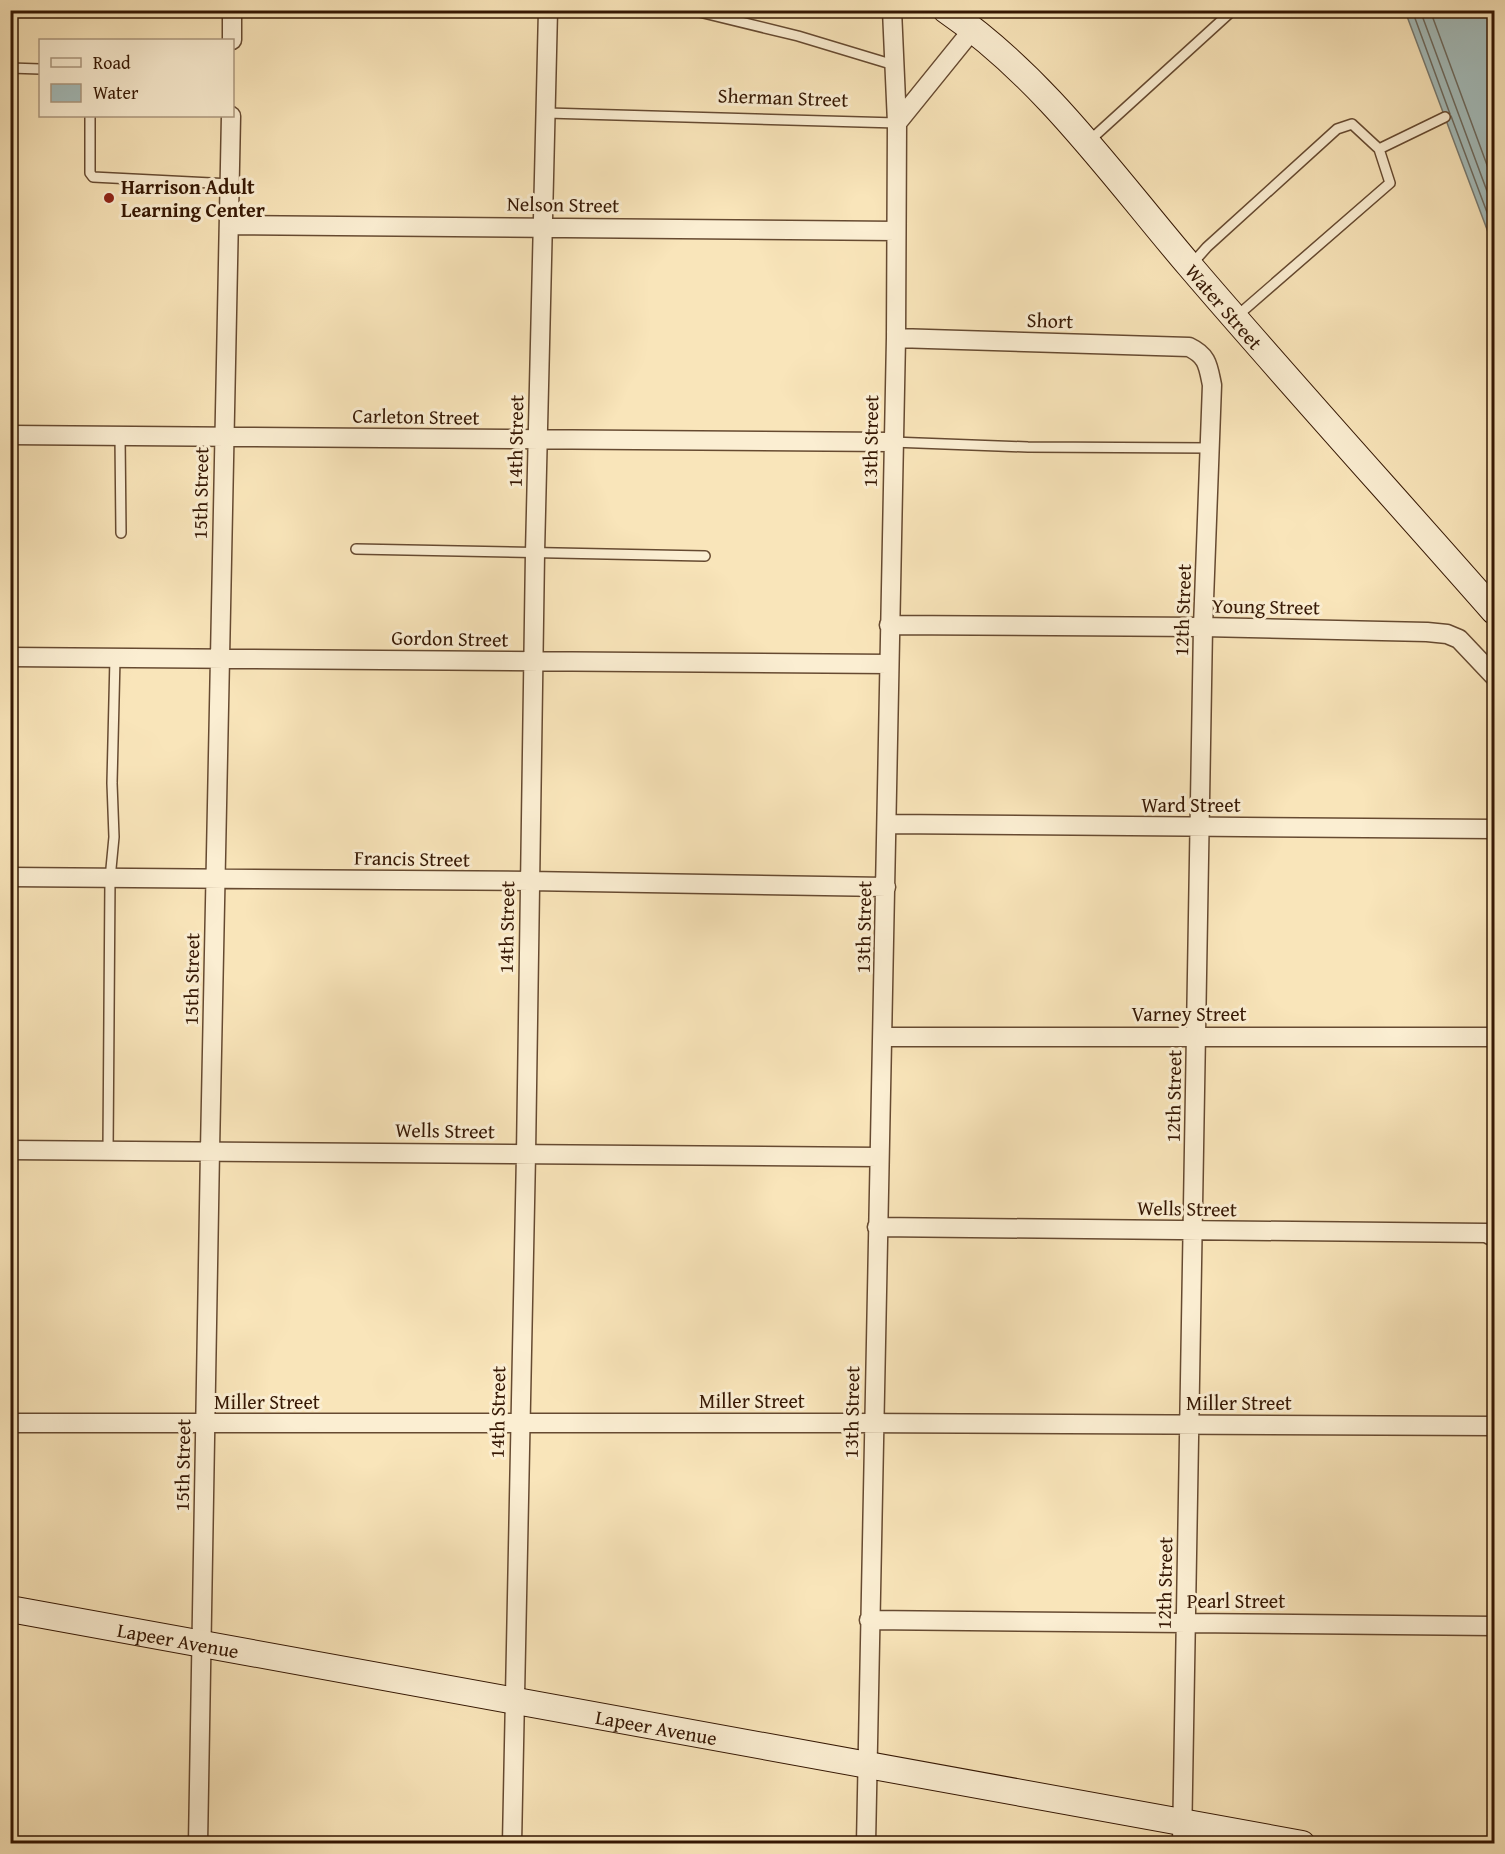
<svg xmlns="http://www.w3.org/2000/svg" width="1505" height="1854" font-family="'Gentium Book Plus',serif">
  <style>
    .water { fill: #a3bcbb; stroke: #777a71; stroke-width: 1.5 }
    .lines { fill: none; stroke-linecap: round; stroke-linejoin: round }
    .shore { stroke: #6c6a5f; stroke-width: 1.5 }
    .lane-casing { stroke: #664a31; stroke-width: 12 }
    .street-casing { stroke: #664a31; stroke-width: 21 }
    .secondary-casing { stroke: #351703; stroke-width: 28 }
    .lane { stroke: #fbeed2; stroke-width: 9 }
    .street { stroke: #fbeed2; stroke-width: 18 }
    .secondary { stroke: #fbeed2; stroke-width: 26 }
    .poi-dot { fill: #8f2418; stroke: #fbeed2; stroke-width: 2 }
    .labels { text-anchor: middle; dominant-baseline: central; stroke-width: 6; stroke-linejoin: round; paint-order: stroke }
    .street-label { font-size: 20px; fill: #351703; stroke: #fbeed2 }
    .poi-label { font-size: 20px; font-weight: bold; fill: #351703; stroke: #fbeed2; text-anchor: start }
  </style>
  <rect width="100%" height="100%" fill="#f9e5ba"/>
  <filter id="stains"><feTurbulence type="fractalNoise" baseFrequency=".00333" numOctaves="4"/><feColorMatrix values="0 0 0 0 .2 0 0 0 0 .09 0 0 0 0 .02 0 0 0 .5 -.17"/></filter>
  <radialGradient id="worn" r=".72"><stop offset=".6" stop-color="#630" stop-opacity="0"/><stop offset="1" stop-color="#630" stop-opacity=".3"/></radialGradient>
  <path class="water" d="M1405,11H1494V248Z"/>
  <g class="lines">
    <path class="shore" d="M1412,10L1450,114
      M1420,10L1494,210
      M1430,10L1494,184
      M1451,116L1494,231"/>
    <g class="lane-casing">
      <path id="lane" d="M691,10L798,36L894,65
        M10,68L40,69
        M547,113L897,123
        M90,116V173L93,177L231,184
        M1088,142L1233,10
        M1379,149L1445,117
        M1191,265L1207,247L1337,129L1352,124L1379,149L1390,183L1237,316
        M120,436L121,533
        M892,442L1028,447L1210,448
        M356,549L705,556
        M108,1151L110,879L114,837L112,783L115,658"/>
    </g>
    <g class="street-casing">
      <path id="street" d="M232,40V10
        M897,123L973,29
        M230,225L896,231
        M896,338L1189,347C1208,356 1208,366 1212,385L1203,627L1182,1844
        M10,435L892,442
        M889,625L1203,627L1427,632L1447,634L1459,639L1494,676
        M10,657L889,664
        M887,824L1494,829
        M10,877L529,881L886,887
        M883,1037H1494
        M10,1150L878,1157
        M877,1227L1486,1233L1494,1237
        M10,1423H852L1494,1426
        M869,1620L1494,1626
        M198,1844L210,1150L231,116
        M512,1844L526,1154L535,553L548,10
        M866,1844L896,338L897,123L892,10"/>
    </g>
    <g class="secondary-casing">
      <g id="secondary">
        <path id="s1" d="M946,10C1044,77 1113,176 1189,265C1289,382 1393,496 1494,611"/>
        <path id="s2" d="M10,1609L1302,1844"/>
      </g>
    </g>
    <use href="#lane" class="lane"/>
    <use href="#street" class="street"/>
    <use href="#secondary" class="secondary"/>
  </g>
  <circle class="poi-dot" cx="109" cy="198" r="6"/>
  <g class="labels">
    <g class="street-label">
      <text transform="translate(783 97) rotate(2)">Sherman Street</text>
      <text transform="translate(563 204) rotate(1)">Nelson Street</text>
      <text stroke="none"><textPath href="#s1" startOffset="408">Water Street</textPath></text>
      <text transform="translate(1050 320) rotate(2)">Short</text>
      <text transform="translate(416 416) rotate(1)">Carleton Street</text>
      <text transform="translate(515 441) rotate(-89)">14th Street</text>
      <text transform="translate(870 441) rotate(-89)">13th Street</text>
      <text transform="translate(200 493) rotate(-89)">15th Street</text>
      <text transform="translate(1266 606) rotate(1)">Young Street</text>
      <text transform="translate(1182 610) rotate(-88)">12th Street</text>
      <text transform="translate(450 638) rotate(1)">Gordon Street</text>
      <text x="1191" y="804">Ward Street</text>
      <text transform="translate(412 858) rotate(1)">Francis Street</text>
      <text transform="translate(506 927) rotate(-89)">14th Street</text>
      <text transform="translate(863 927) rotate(-89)">13th Street</text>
      <text transform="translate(191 979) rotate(-89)">15th Street</text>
      <text x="1189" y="1013">Varney Street</text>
      <text transform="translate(1173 1096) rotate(-89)">12th Street</text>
      <text transform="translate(445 1130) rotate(1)">Wells Street</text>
      <text transform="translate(1187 1208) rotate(1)">Wells Street</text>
      <text x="752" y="1400">Miller Street</text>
      <text x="267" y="1401">Miller Street</text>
      <text x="1239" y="1402">Miller Street</text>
      <text transform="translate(497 1412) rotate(-89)">14th Street</text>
      <text transform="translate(851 1412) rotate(-89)">13th Street</text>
      <text transform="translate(182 1465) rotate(-89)">15th Street</text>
      <text transform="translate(1164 1583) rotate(-89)">12th Street</text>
      <text x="1236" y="1600">Pearl Street</text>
      <text stroke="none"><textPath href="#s2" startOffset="171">Lapeer Avenue</textPath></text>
      <text stroke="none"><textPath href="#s2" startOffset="657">Lapeer Avenue</textPath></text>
    </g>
    <g class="poi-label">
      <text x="121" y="186">Harrison Adult<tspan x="121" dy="23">Learning Center</tspan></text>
    </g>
  </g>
  <rect width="1505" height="1854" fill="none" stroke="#f9e5ba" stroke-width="36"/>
  <rect x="12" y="12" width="1481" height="1830" fill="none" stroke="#351703" stroke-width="3"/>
  <rect x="18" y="18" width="1469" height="1818" fill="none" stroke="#351703" stroke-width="1.5"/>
  <rect x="39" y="39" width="195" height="78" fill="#fbeed2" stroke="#ac987f" stroke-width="1.5"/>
  <rect x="51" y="58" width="30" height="9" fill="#fbeed2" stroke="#ac987f" stroke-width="1.5"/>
  <text x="93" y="69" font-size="18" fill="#351703">Road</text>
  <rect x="51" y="84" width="30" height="18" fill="#a3bcbb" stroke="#ac987f" stroke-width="1.5"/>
  <text x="93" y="99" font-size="18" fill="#351703">Water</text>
  <rect width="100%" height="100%" filter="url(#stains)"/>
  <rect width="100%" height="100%" fill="url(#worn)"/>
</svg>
